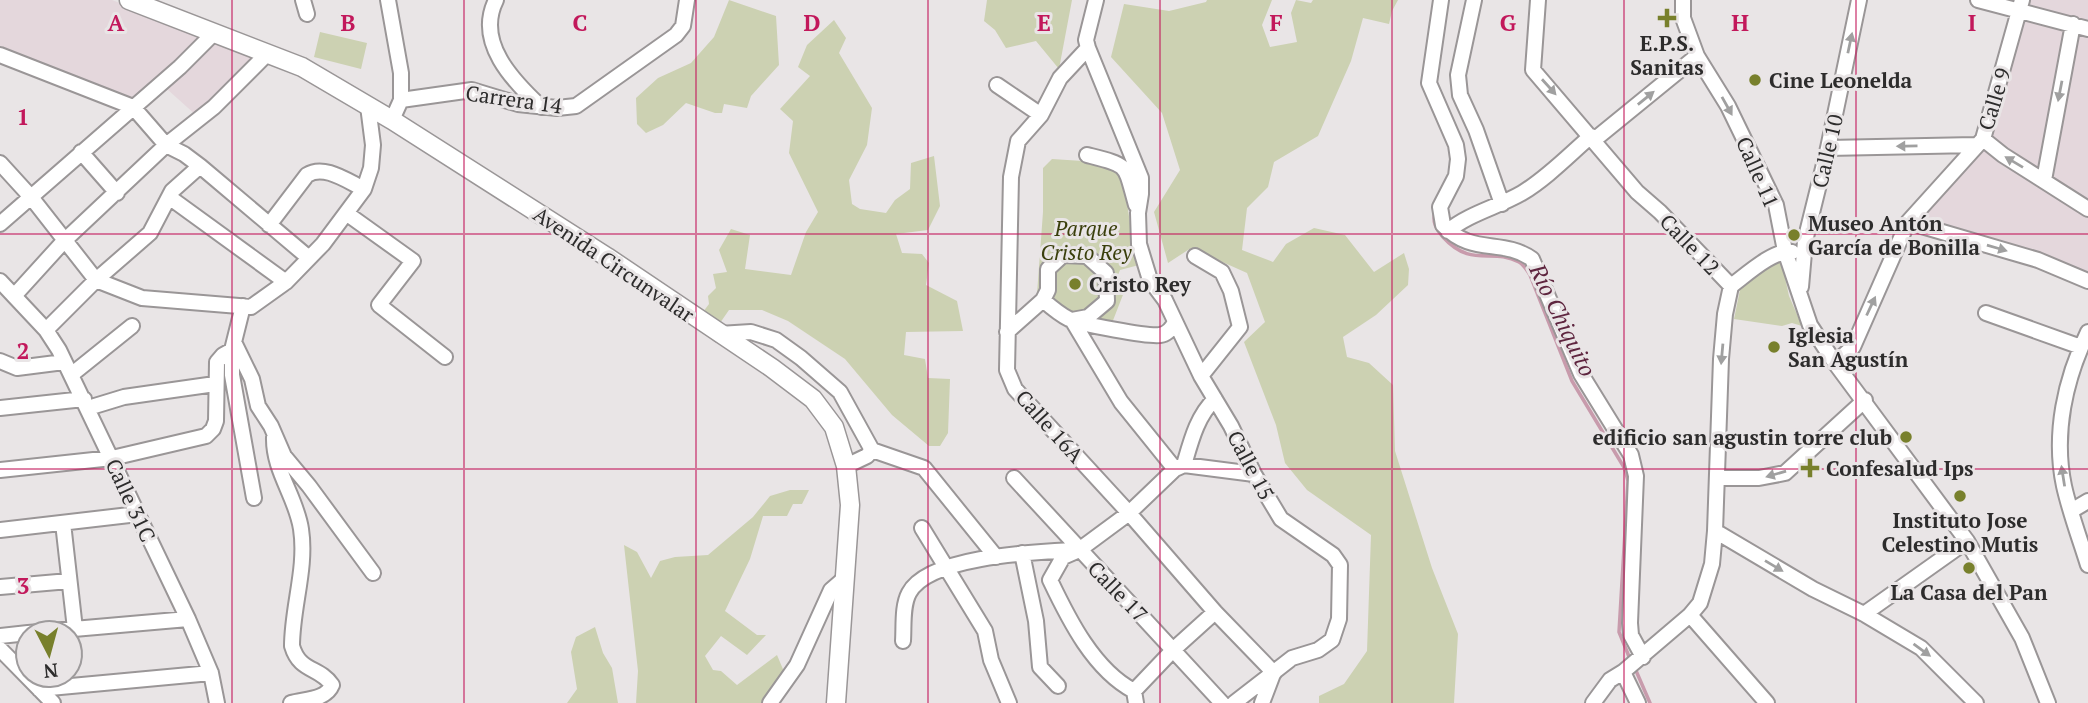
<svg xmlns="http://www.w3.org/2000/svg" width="2088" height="703" font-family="'PT Serif',serif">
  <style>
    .built { fill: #e4d7dc }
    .green { fill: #ccd1b2 }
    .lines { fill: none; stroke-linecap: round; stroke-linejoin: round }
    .stream { stroke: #c89bac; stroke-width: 3.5 }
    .minor-casing { stroke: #9a9697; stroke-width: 18 }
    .major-casing { stroke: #9a9697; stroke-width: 21 }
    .minor { stroke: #fff; stroke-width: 14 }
    .major { stroke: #fff; stroke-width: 18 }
    .oneway { fill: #a0a0a0 }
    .grid { fill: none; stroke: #c2185b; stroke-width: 2; stroke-opacity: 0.55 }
    .poi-dot { fill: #78802c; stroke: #e9e5e6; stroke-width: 2.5 }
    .labels { text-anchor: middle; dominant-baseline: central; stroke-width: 6; stroke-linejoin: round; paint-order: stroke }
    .poi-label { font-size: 21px; font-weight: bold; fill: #2d2c2c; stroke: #e9e5e6; text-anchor: start }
    .street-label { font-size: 21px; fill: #2d2c2c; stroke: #e9e5e6 }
    .park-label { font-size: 21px; font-style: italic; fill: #3a3f0c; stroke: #e9e5e6 }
    .water-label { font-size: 23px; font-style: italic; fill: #5e253f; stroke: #e9e5e6 }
    .grid-label { font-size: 23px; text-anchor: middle; font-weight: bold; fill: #c2185b; stroke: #e9e5e6; stroke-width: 6; stroke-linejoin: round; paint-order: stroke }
  </style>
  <rect width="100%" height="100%" fill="#e9e5e6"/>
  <path class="built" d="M0,0H112L259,57L197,116L158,81L126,107L0,55Z
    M1990,0H2088V279L1909,221L1976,145L2023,8Z"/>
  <path class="green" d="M729,0L776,16L779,65L751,96L747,108L724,104L722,113H715L686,103L663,125L646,133L637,124L636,98L658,78L691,63L714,37Z
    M987,0H1072L1059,69L1036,41L1006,48L995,30L984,21Z
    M1207,0H1272L1262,25L1270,47L1297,42L1291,13L1296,0L1311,3L1313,0H1398L1392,11L1389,24L1363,18L1351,61L1318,136L1274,162L1268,187L1247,208L1242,250L1273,262L1286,244L1314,228L1345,235L1374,272L1404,253L1409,269L1408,285L1376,315L1343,337L1347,357L1369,363L1393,385L1395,451L1432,568L1458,634L1454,703H1319V696L1344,684L1367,651L1371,535L1307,490L1285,463L1276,425L1244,342L1265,322L1247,273L1191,248L1168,263L1154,212L1180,170L1162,113L1111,57L1124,4L1169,11L1206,2Z
    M834,20L846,38L839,53L872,108L867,145L849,180L852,204L860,209L886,213L895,200L910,189L911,163L934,156L940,206L928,230L896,234L902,253L922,254L929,263L926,285L957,301L963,331L906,332L904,355L925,359L928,378L950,379L948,433L940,446H929L892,415L845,359L788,321L762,310H729L720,323L703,312L709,304L708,296L716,288L713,274L727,272L719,250L731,229L750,235L745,269L791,275L806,232L818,212L789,153L793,121L780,109L810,76L798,67L807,45Z
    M320,32L367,43L361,69L314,57Z
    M1052,159L1098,162L1115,170L1124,182L1133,244L1139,265L1120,270L1118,275L1126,287L1112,323C1084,320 1061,309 1037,294L1043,212V168Z
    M1781,259L1789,296L1802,326L1792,323L1782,326L1734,319L1741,285Z
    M790,490H809L802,504H793L787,516H763L750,559L725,611L757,635H766L747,655L721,636L705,656L713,670L721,671L737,685L777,655L785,674L764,703H636L638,671L624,545L637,552L651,578L660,561L675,557L708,555L753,517L770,496Z
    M595,627L603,653L612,668L618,703H567L577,689L571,652L576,637Z"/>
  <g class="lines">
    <path class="stream" d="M1435,212C1432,222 1436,229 1443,237C1472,269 1492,247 1519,262C1524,265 1527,270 1530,275L1572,381L1625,469L1628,481L1619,632L1630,659
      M1634,666L1650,703"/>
    <g class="minor-casing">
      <path id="minor" d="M303,0L307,14
        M388,0L401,73V100L392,120
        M496,0C475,42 513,81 541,107
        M1096,0L1086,40L1088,48L1141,178V194L1138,213L1139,244L1150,280L1165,300L1201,376L1231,426L1254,474L1281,519L1333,555L1340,565L1339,619L1332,640L1318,650L1292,658L1234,703
        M1441,0L1429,83L1456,145L1458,159L1456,176L1440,207L1443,225C1472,256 1502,238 1532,259L1581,374L1631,455L1636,476L1630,623L1631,635L1643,657
        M1474,0L1458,75L1460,95L1476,130L1502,204
        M1538,0L1533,70L1637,192L1660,212L1731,286
        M1683,0V18L1697,56L1728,106L1776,205L1785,251L1810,325L1835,363L1967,541L2022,638L2048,703
        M1978,0L2088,29
        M1088,48L1060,78L1041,115L1018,141L1011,177L1007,370L1015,389L1129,513L1215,612L1274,673
        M0,55L133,107L166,145L184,154L200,166L309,258
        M997,85L1041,115
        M401,100L472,90L518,104L557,108L576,106L676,35L683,26L687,0
        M1983,139L2003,155L2088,209
        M1594,140L1697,56
        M1828,148L1975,145
        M81,152L117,193
        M1087,155C1130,166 1124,163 1136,205
        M0,163L31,197L96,280L142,298L251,307L286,282L323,244L364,189L371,168L373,145L368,106
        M2044,180L2073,24
        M169,197L286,282
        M346,213L413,261L379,305L445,357
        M1908,222L2038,260L2088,281
        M0,224L180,67L214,33
        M269,225L307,175C324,164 347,181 364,189
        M1448,231C1470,213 1498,207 1522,193C1547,178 1569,155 1591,136
        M1195,256L1222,272L1231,291L1240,327L1201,376
        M0,281L46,330L59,350L188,619L211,673L217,703
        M1731,286C1746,275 1774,249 1792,252
        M1801,287L1805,241L1828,148L1859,0
        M14,296L64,241L166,145L214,107L267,54
        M1043,300C1051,307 1059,314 1069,319C1080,324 1149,337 1160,335C1168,334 1172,328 1175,322
        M243,306L232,350V375L254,498
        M1986,313L2081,347
        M1072,320L1121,402L1175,469
        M46,330L96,280L150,233L172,191L200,166
        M1007,332L1043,300L1048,290V269L1063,255L1087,256L1106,273L1107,301L1088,317L1072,320
        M2088,332C2065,379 2053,434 2064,486C2070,513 2080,539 2088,565
        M719,334L751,332L776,340L801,358L840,392L872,450
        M234,342L252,379L258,406L271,426L284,456L309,486L373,573
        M0,361L17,368L64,362
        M1835,363L1853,347L1908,222L1983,139L2022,0
        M71,375L132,326
        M0,408L84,399
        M88,408L124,397L215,384
        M274,437C273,471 296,496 301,529C307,568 292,607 292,646C300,673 319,666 332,685C326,700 305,699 291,703
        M872,450L924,468L996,557
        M1184,465C1191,441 1197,416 1215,399
        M846,466L867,456L872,450
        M0,470L112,458L206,436L213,429L216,421L217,362L223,355L232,350
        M1014,478L1222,703
        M1717,478H1759L1785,473L1865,400
        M2071,511L2088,501
        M63,523L75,629
        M922,528L985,631L991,660L1009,703
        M0,530L138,514
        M1715,531L1813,589L1864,614L1921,648L1976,703
        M1022,553L1036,621L1040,667L1058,686
        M0,587L69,581
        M1864,614L1967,541
        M1690,615L1767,703
        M28,633L188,619
        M0,636L28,633
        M903,641C904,626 902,606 909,593C928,556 1035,552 1074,550
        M0,649L53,703
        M39,689L211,673
        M1134,691L1174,649L1215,612
        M770,703L797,665L831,590L846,577
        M1136,703L1134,691C1094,670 1069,620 1050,580L1063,557L1079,550L1129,513L1175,469L1184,465L1254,474
        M1262,703L1273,674
        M1593,703L1610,680L1623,672
        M1638,703L1623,672L1690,615L1700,603L1712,564L1715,531L1721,359L1725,314L1731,286"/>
    </g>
    <g class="major-casing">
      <path id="major" d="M129,0L302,67L392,120L607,257L772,368L813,399L834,427L846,466L850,505L836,703"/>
    </g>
    <use href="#minor" class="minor"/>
    <use href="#major" class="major"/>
  </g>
  <defs><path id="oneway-solid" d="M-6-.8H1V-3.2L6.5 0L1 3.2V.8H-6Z" transform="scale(1.75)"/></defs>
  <g class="oneway">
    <use href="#oneway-solid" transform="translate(1850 43) rotate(-78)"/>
    <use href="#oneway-solid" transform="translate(1549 87) rotate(48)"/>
    <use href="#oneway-solid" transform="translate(2060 91) rotate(101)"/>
    <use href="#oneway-solid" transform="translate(1646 98) rotate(-39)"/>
    <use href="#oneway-solid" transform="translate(1727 106) rotate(61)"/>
    <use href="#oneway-solid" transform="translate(1907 146) rotate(179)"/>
    <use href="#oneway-solid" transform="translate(2014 162) rotate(-149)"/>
    <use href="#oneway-solid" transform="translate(1997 248) rotate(16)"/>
    <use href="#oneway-solid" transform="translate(1871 306) rotate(-65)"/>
    <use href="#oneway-solid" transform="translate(1722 354) rotate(95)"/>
    <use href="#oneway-solid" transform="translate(1776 474) rotate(164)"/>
    <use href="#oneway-solid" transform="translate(2063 476) rotate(-99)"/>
    <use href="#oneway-solid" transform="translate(1774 566) rotate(31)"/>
    <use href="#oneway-solid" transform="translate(1922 650) rotate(36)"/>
  </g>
  <path class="grid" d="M232,0V703M464,0V703M696,0V703M928,0V703M1160,0V703M1392,0V703M1624,0V703M1856,0V703M0,234H2088M0,469H2088"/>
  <g class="poi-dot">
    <path d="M1663.5 7.5h7v7h7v7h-7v7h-7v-7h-7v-7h7z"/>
    <circle cx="1755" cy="80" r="7"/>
    <circle cx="1794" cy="235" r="7"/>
    <circle cx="1075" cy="284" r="7"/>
    <circle cx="1774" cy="347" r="7"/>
    <circle cx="1906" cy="437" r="7"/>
    <path d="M1806.5 457.5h7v7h7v7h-7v7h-7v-7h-7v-7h7z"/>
    <circle cx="1960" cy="496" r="7"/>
    <circle cx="1969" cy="568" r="7"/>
  </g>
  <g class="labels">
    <g class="poi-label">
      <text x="1667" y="43" text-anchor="middle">E.P.S.<tspan x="1667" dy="24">Sanitas</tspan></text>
      <text x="1769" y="80">Cine Leonelda</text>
      <text x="1808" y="223">Museo Antón<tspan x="1808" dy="24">García de Bonilla</tspan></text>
      <text x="1089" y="284">Cristo Rey</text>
      <text x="1788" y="335">Iglesia<tspan x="1788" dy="24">San Agustín</tspan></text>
      <text x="1892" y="437" text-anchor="end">edificio san agustin torre club</text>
      <text x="1826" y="468">Confesalud Ips</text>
      <text x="1960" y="520" text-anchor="middle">Instituto Jose<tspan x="1960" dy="24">Celestino Mutis</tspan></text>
      <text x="1969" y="592" text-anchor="middle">La Casa del Pan</text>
    </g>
    <g class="street-label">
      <text transform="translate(514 99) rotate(8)">Carrera 14</text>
      <text transform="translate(1994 99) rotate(-73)">Calle 9</text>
      <text transform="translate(1827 151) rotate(-77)">Calle 10</text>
      <text transform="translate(1758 172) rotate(66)">Calle 11</text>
      <text transform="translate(1690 244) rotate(46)">Calle 12</text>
      <text transform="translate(614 264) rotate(34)">Avenida Circunvalar</text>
      <text transform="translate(1050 426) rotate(48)">Calle 16A</text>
      <text transform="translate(1251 465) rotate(62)">Calle 15</text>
      <text transform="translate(131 500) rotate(65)">Calle 31C</text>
      <text transform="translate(1118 591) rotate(46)">Calle 17</text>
    </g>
    <g class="park-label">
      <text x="1086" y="228">Parque<tspan x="1086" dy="24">Cristo Rey</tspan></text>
    </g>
    <g class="water-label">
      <text transform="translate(1563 320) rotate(64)">Río Chiquito</text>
    </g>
  </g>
  <g class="grid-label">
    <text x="116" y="31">A</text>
    <text x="348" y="31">B</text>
    <text x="580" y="31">C</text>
    <text x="812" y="31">D</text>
    <text x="1044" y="31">E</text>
    <text x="1276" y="31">F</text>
    <text x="1508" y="31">G</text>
    <text x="1740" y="31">H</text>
    <text x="1972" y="31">I</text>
    <text x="23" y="125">1</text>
    <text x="23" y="359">2</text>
    <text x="23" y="594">3</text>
  </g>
  <g transform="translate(49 654) rotate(174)"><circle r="33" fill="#e9e5e6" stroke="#9e9b9c" stroke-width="2"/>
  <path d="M0-5L12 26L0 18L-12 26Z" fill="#78802c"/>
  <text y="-10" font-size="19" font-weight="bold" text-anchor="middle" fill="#2d2c2c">N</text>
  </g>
</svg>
